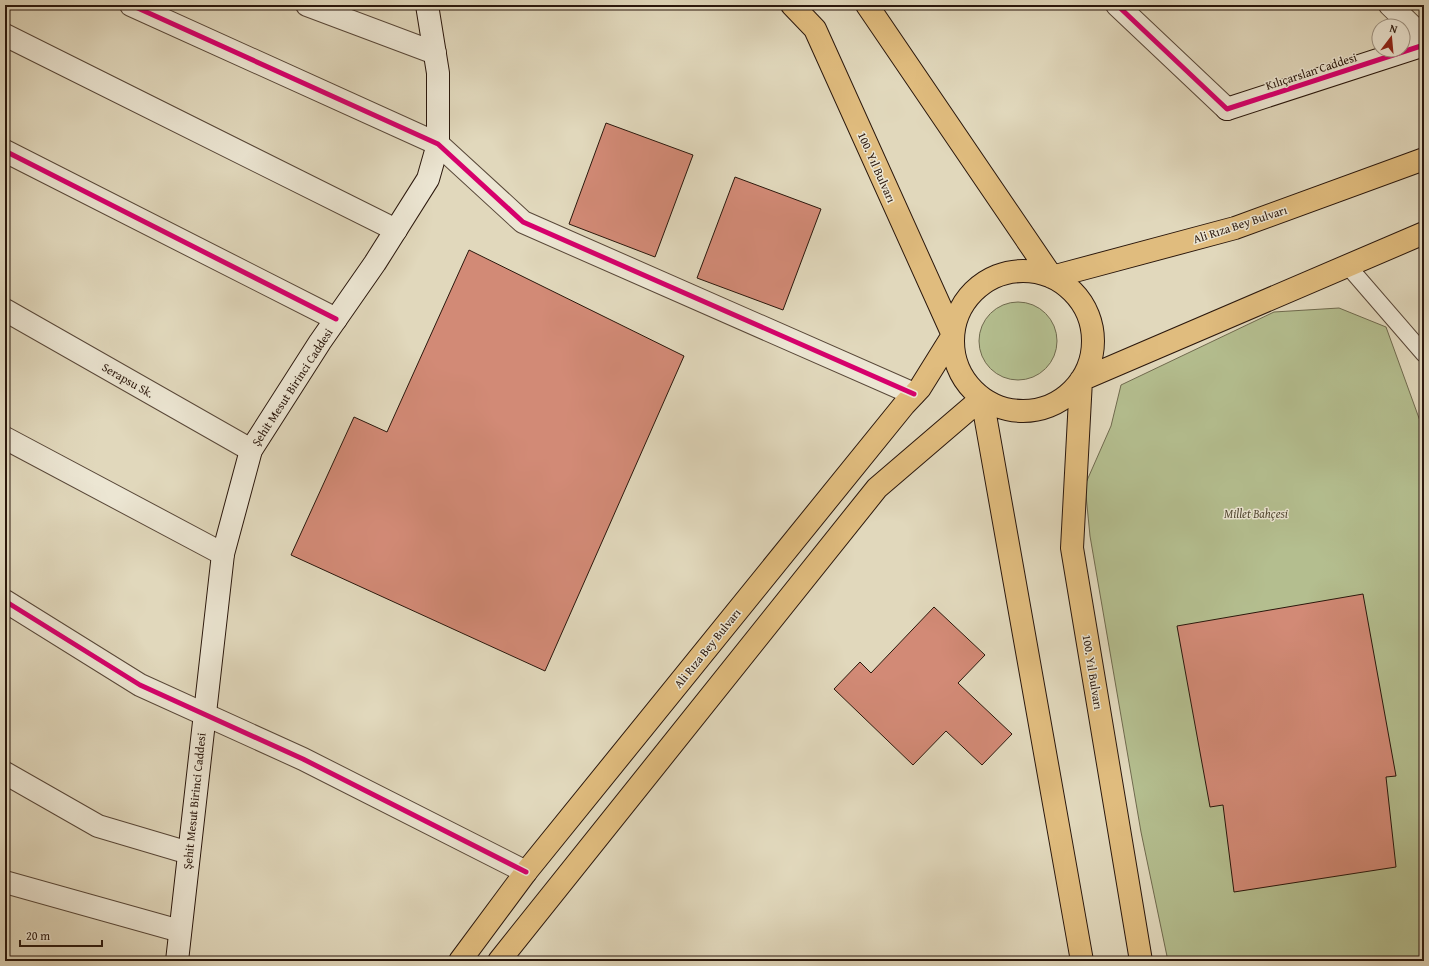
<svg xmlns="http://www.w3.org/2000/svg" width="1429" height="966" font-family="'Gentium Book Plus',serif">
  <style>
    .green { fill: #b4be8f; stroke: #6f6a4e }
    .building { fill: #d28a76; stroke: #2a170c }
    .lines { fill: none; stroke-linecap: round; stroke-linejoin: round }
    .lane-casing { stroke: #584738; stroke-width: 18 }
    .street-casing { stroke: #584738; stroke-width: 24 }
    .secondary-casing { stroke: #2a170c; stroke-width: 24 }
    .primary-casing { stroke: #2a170c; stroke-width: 24 }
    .lane { stroke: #ece6d3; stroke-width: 16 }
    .street { stroke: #ece6d3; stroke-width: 22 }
    .secondary { stroke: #ece6d3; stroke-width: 22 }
    .primary { stroke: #e0bc7e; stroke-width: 22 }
    .cycleway-casing { stroke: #ece6d3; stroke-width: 8 }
    .cycleway { stroke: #d6006c; stroke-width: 5 }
    .labels { text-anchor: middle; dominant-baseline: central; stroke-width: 3; stroke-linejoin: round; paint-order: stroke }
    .street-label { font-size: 12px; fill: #2a170c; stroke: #ece6d3 }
    .park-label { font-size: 12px; font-style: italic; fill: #534933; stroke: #ece6d3 }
  </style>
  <rect width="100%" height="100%" fill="#e1d8bc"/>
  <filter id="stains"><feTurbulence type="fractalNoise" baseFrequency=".005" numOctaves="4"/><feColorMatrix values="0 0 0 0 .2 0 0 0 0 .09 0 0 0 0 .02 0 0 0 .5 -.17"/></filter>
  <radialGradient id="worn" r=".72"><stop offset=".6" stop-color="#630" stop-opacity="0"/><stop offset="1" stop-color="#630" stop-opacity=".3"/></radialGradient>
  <path class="green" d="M979 341a39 39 0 1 1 78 0a39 39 0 1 1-78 0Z
    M1339,308L1386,327L1424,432V961H1168L1141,832L1090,536L1085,485L1111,426L1121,385L1274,312Z"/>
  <path class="building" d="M606,123L693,155L655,257L569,224Z
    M735,177L821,209L783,310L697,278Z
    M469,250L684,356L545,671L291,555L354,417L387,432Z
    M1363,594L1396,776L1386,777L1396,867L1234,892L1223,805L1210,807L1177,626Z
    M934,607L985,655L958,683L1012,734L982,765L946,731L913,765L834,689L860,662L871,673Z"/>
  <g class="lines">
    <g class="lane-casing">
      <path id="lane" d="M1347,265L1424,354"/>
    </g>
    <g class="street-casing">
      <path id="street" d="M131,5L438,144L523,222L914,394
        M307,5L435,53
        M1117,5L1227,109
        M1390,5L1424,38
        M5,35L396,230
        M5,151L336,319
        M5,310L251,450
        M5,438L223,554
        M5,601L140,685L303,759L526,872
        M5,773L98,826L189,853
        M5,882L180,931"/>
    </g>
    <g class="secondary-casing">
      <path id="secondary" d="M1227,109L1424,45
        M177,961L223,554L251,450L320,342L375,263L428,179L438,144V73L427,5"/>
    </g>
    <g class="primary-casing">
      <path id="primary" d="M867,5L1052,277L1235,228L1424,159
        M953 341a70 70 0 1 1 140 0a70 70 0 1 1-140 0Z
        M982,398L1082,961
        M460,961L526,872L904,405L920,388L953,335L815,29L792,5
        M499,961L877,488L982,398
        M1141,961L1072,548L1081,380L1424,233"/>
    </g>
    <use href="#lane" class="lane"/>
    <use href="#street" class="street"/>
    <use href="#secondary" class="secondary"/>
    <use href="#primary" class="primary"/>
    <g class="cycleway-casing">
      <path id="cycleway" d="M131,5L438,144L523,222L914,394
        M1117,5L1227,109L1424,45
        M5,151L336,319
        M5,601L140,685L303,759L526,872"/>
    </g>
    <use href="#cycleway" class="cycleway"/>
  </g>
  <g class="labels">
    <g class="street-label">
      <text transform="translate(1311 71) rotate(-18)">Kılıçarslan Caddesi</text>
      <text transform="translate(877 167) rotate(66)">100. Yıl Bulvarı</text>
      <text transform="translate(1240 224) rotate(-18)">Ali Rıza Bey Bulvarı</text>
      <text transform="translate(128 380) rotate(30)">Serapsu Sk.</text>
      <text transform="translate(292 387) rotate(-57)">Şehit Mesut Birinci Caddesi</text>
      <text transform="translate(707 648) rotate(-51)">Ali Rıza Bey Bulvarı</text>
      <text transform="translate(1093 672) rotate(81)">100. Yıl Bulvarı</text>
      <text transform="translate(194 801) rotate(-84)">Şehit Mesut Birinci Caddesi</text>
    </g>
    <g class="park-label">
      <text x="1256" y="513">Millet Bahçesi</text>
    </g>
  </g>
  <rect width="1429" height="966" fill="none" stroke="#e1d8bc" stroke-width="20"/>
  <rect x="6" y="6" width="1417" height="954" fill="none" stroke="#2a170c" stroke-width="2"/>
  <rect x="10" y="10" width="1409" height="946" fill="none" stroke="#2a170c"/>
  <g transform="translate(1391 38) rotate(16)"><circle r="19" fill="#ece6d3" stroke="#9e9383"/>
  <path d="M0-3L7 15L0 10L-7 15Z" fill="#8f2418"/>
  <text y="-6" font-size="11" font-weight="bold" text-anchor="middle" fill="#2a170c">N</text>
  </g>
  <path d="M20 940v6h82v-6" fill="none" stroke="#2a170c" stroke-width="2"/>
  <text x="26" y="940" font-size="12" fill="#2a170c" stroke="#ece6d3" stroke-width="3" paint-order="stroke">20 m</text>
  <rect width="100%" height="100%" filter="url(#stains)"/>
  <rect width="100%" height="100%" fill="url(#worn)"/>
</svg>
